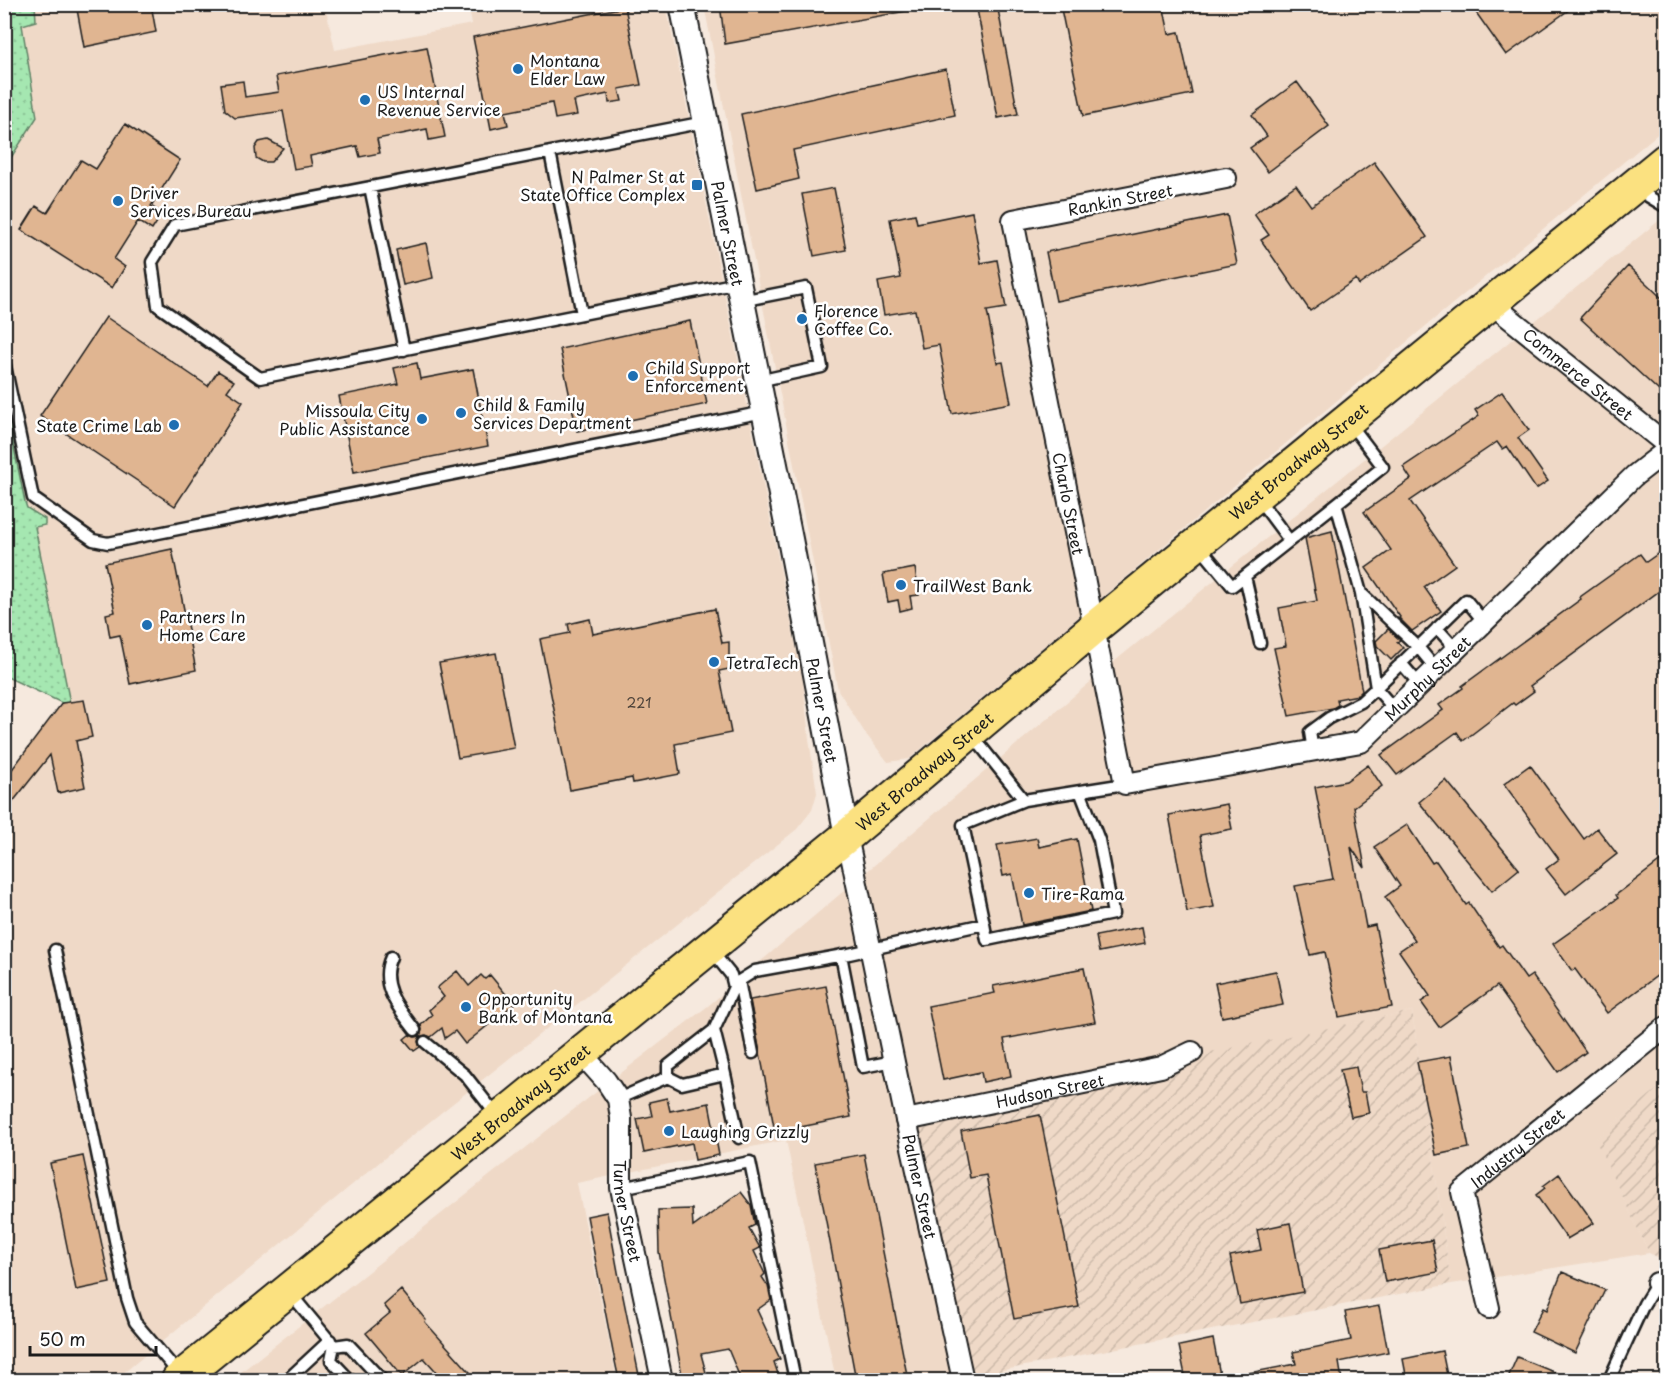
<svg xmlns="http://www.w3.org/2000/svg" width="1671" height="1385" font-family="'Playpen Sans',sans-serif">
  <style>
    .built { fill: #efd9c7 }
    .industrial { fill: url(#industrial-furrows) }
    .grass { fill: url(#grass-dots); stroke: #608266; stroke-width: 1.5 }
    .building { fill: #e0b591; stroke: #1c1c1c; stroke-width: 1.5 }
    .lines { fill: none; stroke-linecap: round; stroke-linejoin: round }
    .service-casing { stroke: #1c1c1c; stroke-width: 15 }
    .minor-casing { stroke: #1c1c1c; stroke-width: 24 }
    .tertiary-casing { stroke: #1c1c1c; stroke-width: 28 }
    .primary-casing { stroke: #1c1c1c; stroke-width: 36 }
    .service { stroke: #fff; stroke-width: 10 }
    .minor { stroke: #fff; stroke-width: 20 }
    .tertiary { stroke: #fff; stroke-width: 24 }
    .primary { stroke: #fbe180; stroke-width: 32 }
    .poi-dot { fill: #1f6fb2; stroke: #fff; stroke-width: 2 }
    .labels { text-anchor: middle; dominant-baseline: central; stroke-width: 5; stroke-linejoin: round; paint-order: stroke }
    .number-label { font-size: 14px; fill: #4d4239 }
    .poi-label { font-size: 16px; fill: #1c1c1c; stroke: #fff; text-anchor: start }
    .street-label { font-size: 16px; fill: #1c1c1c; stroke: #fff }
  </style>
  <defs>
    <pattern id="industrial-furrows" width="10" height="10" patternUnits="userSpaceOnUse" patternTransform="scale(1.5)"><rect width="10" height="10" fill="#efd9c7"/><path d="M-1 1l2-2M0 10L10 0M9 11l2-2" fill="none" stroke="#ccbaaa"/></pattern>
    <pattern id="grass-dots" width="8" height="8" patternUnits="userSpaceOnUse" patternTransform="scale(1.5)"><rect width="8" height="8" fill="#a5e7b1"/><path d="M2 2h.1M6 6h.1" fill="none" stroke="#8dc698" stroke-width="1.8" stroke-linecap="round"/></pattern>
  </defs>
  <rect width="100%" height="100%" fill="#f6e9de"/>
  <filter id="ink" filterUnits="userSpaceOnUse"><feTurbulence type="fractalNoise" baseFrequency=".0167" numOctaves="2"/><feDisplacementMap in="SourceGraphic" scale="12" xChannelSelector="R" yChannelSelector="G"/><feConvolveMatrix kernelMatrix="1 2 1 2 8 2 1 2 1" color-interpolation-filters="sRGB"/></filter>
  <g filter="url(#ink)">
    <path class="built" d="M5,5H325L335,50L472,24L468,5H666L803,681L809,739L817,793L812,810L797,829L398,1147L115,1380H5V780L62,703L5,676Z
      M704,5H1666V127L1427,325L909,759L888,762L865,733L838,690Z
      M1666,215V1082L1596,1139L1649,1253L1451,1284L1412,1011L906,1120L952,1380H836L786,1140L577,1183L617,1380H231L564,1117L708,1006L1121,656Z"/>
    <path class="industrial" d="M1412,1011L1451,1284L952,1380L906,1120L1195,1055Z
      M1666,1082V1261L1649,1253L1595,1139Z"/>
    <path class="grass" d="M5,4L35,5L36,21L22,25L37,117L5,167Z
      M4,399L25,502L27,508L45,519V525L35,527L70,703H62L5,676V633L7,626L4,625Z"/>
    <path class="building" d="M76,4H151L156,32L84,47Z
      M720,4H906L907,11L725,44Z
      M976,4H997L1018,114L998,118Z
      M1060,4H1163L1169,34L1179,32L1192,94L1083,116Z
      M1470,4H1577L1506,55Z
      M625,7L641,85L619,89L622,101L609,103L608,94L574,101L577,115L555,119L552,103L505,112L508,125L491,129L473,37Z
      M427,47L445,137L429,140L427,129L377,139L380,153L360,157L357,146L310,156L312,166L294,169L283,111L235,118L225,110L221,84L243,81L245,97L279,92L276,76Z
      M946,69L955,115L793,150L799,179L757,189L741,114Z
      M1297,82L1329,126L1268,172L1250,148L1267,136L1252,115Z
      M125,124L180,160L151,206L162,214L152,230L138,221L114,259L125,267L112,288L21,230L36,206L47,213L81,160L96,169Z
      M268,140L283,148L271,162H263L256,158L255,148L259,142Z
      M1374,162L1427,237L1359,285L1356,279L1310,311L1261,240L1269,235L1254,214L1296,185L1311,206Z
      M834,188L846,250L814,256L802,194Z
      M972,212L981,263L997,260L1006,308L987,311L997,363L1003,362L1011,403L952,414L939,345L922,348L915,310L884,315L878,282L901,278L890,219L915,214L917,223Z
      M1227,215L1237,264L1056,301L1046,252Z
      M426,243L433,278L403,285L396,250Z
      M1628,266L1666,302V384L1659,391L1580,318Z
      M106,317L208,386L218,371L234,381L227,391L243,402L175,506L40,416Z
      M690,321L707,404L577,431L560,349Z
      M417,363L420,379L473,369L488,446L354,472L339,396L398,384L394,368Z
      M1502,392L1529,430L1518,438L1548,481L1536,489L1507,446L1502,449L1497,442L1410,501L1455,565L1424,587L1441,611L1412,631L1399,618L1400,617L1366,568L1391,550L1364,512L1411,479L1403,467L1479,416L1475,410Z
      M1332,531L1362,691L1358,695L1337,699L1338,705L1333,708L1289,716L1274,648L1286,646L1279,608L1317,601L1305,538Z
      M1666,548V586L1530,686L1534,691L1515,705L1513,703L1463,741L1457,732L1397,775L1381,755L1443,710L1439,705L1463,688L1462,686L1581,599L1580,597L1640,554L1646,562Z
      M172,549L196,670L130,684L120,635L110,637L106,614L115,612L105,563Z
      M915,568L919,595L910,596L912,608L900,611L898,600L888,602L883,574Z
      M715,609L722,643L729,642V669L719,671L731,733L675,744L680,774L633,783L632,778L570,790L540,639L570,633L568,624L590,619L593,634Z
      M1388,629L1400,640L1397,642L1403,648L1391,660L1377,646L1376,641Z
      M496,653L514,748L458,758L439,663Z
      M84,700L92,737L76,741L85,787L58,793L50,755L4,813V780L62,703Z
      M1368,765L1382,786L1354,807L1365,868L1351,847L1366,927L1375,925L1392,1007L1339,1017L1325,952L1310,955L1295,886L1333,879L1315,787L1346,781Z
      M1530,765L1584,839L1597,828L1617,854L1566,894L1546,869L1559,859L1504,784Z
      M1446,780L1519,869L1492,891L1419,802Z
      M1227,804L1232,829L1200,835L1214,907L1187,912L1169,815Z
      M1407,825L1432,863L1436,861L1466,905L1469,903L1499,947L1502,945L1526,979L1532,975L1586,1052L1558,1072L1497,986L1439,1027L1421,1002L1430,996L1399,951L1415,940L1385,897L1400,886L1374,847Z
      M1037,838L1039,847L1077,839L1091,911L1022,925L1012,874L1003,876L997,845Z
      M1666,857V969L1607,1013L1575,969L1572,971L1553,944L1618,898L1616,895Z
      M1142,927L1145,943L1099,952L1096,936Z
      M1084,968L1095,1022L1004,1039L1011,1076L983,1082L981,1072L943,1080L928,1006L995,993L993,986Z
      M457,971L469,986L481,975L485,979L490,975L514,1004L465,1044L455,1031L445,1038L442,1028L431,1037L426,1035L420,1037L418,1041L420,1047L414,1051L404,1039L409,1035L415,1037L420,1036L422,1030L421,1025L432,1015L429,1010L444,997L437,988Z
      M1276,971L1283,1005L1222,1017L1215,983Z
      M826,986L851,1117L775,1132L750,1000Z
      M1451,1056L1469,1148L1436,1155L1417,1062Z
      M1356,1067L1361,1092H1365L1369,1113L1351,1117L1340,1070Z
      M667,1098L670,1111L709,1103L719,1155L695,1160L692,1143L644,1153L637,1119L652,1116L649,1102Z
      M1040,1115L1079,1307L1014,1319L986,1175L970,1178L961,1131Z
      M864,1154L908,1380H856L815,1163Z
      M83,1156L110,1283L76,1290L50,1163Z
      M1559,1174L1594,1223L1567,1239L1536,1195L1545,1188L1543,1186Z
      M741,1192L751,1205L755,1225L749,1228L760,1248L754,1251L765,1274L762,1277L768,1286L771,1300L757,1310L780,1359L774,1362L780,1380H741L728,1349L701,1354L708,1380H683L659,1252L658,1210L692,1209L693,1227Z
      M607,1212L618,1272L640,1380H619L613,1352L587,1216Z
      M1290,1223L1303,1292L1240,1304L1230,1256L1261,1250L1257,1230Z
      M1432,1240L1438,1272L1385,1282L1379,1250Z
      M1562,1272L1605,1290L1575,1353L1531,1332L1543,1308L1547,1310Z
      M401,1290L426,1320L425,1322L477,1380H444L424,1358L402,1376L366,1333L390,1313L384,1305Z
      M1379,1306L1388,1352L1339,1362L1342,1380H1244L1243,1374L1296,1364L1293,1352L1351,1340L1345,1312Z
      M1213,1339L1221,1380H1186L1179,1346Z
      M1442,1351L1448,1380H1407L1403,1359Z
      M1517,1357L1573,1380H1507Z"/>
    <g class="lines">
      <g class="service-casing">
        <path id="service" d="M705,122L175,225L152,262L158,306L260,378L738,283
          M550,152L582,314
          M370,187L404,350
          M1636,189L1666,207
          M741,301L806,288L822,367L758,381
          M4,361L33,498L93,540L108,543L764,412
          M1257,497L1289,540
          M1336,504L1361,593L1376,688L1466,600L1484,622
          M1199,546L1232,586L1245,576
          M1361,593L1418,647L1436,669
          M1437,628L1456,649
          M1260,643L1245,576L1383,467L1348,421
          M1401,663L1420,685
          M1313,751L1310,732L1329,718L1361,702L1376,688L1395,710
          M1024,800L1125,784
          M984,924L987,940L1113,914L1099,840L1080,791
          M710,949L731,975L734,987L714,1030
          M55,950L127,1298L135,1322L180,1375
          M841,955L863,1067L894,1061
          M391,957C378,985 399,1009 415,1030
          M739,981L753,1053
          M734,987L739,981L755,971L849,954L984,924L963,825L1024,800L972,735
          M425,1042L465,1075L498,1117
          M668,1077V1066L714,1030L725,1074
          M618,1099L668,1077L682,1084L725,1074L739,1138
          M621,1188L750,1162L795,1380
          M290,1293L334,1346
          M287,1380L330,1340
          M350,1380L331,1360L334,1346L348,1344L382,1380
          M1609,1380L1644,1304L1657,1283"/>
      </g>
      <g class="minor-casing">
        <g id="minor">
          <path id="s1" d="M1226,178L1013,220L1125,784L1361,742L1634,476L1666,451"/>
          <path id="s2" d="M1492,304L1666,444"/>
          <path id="s3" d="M847,836L906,1120L963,1380"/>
          <path id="s4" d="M581,1053L606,1081L618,1099L621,1118V1188L662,1380"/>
          <path id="s5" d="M906,1120L1161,1067L1192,1052"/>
          <path d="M1657,1283L1666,1288"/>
          <path id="s6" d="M1489,1308L1462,1192L1666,1027"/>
        </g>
      </g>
      <g class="tertiary-casing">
        <g id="tertiary">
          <path id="s7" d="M682,4L790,539L847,836"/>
        </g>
      </g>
      <g class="primary-casing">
        <g id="primary">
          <path id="s8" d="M178,1380L847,836L1095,627L1666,160"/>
        </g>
      </g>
      <use href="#service" class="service"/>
      <use href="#minor" class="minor"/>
      <use href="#tertiary" class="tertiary"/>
      <use href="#primary" class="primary"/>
    </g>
  </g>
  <g class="poi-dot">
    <circle cx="518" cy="69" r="6"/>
    <circle cx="365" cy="100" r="6"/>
    <rect x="691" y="179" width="12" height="12" rx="3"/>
    <circle cx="118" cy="201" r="6"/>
    <circle cx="802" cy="319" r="6"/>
    <circle cx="633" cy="376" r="6"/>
    <circle cx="461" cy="413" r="6"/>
    <circle cx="422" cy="419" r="6"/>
    <circle cx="174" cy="425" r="6"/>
    <circle cx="901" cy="585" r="6"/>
    <circle cx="147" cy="625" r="6"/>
    <circle cx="714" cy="662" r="6"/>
    <circle cx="1029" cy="893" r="6"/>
    <circle cx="466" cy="1007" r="6"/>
    <circle cx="669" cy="1131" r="6"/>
  </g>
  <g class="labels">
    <g class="number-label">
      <text x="639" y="702">221</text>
    </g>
    <g class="poi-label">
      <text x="530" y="60">Montana<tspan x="530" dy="18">Elder Law</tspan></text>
      <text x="377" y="91">US Internal<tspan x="377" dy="18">Revenue Service</tspan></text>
      <text x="685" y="176" text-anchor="end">N Palmer St at<tspan x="685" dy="18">State Office Complex</tspan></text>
      <text x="130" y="192">Driver<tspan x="130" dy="18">Services Bureau</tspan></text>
      <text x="814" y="310">Florence<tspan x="814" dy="18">Coffee Co.</tspan></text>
      <text x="645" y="367">Child Support<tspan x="645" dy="18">Enforcement</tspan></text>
      <text x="473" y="404">Child &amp; Family<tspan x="473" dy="18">Services Department</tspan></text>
      <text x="410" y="410" text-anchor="end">Missoula City<tspan x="410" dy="18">Public Assistance</tspan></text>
      <text x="162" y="425" text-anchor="end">State Crime Lab</text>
      <text x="913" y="585">TrailWest Bank</text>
      <text x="159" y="616">Partners In<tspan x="159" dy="18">Home Care</tspan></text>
      <text x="726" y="662">TetraTech</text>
      <text x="1041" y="893">Tire-Rama</text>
      <text x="478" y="998">Opportunity<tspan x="478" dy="18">Bank of Montana</tspan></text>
      <text x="681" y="1131">Laughing Grizzly</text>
    </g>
    <g class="street-label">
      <text transform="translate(1120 199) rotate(-11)">Rankin Street</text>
      <text stroke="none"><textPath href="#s7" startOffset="234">Palmer Street</textPath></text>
      <text stroke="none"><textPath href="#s2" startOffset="111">Commerce Street</textPath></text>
      <text stroke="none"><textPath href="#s8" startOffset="1449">West Broadway Street</textPath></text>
      <text stroke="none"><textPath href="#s1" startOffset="506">Charlo Street</textPath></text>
      <text stroke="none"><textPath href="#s1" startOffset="1124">Murphy Street</textPath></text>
      <text stroke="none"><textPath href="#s7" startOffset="720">Palmer Street</textPath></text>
      <text stroke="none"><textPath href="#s8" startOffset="963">West Broadway Street</textPath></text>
      <text stroke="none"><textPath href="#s5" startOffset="147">Hudson Street</textPath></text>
      <text stroke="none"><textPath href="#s8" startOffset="441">West Broadway Street</textPath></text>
      <text stroke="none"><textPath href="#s6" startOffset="190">Industry Street</textPath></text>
      <text stroke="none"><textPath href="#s3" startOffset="358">Palmer Street</textPath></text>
      <text stroke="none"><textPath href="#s4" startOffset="172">Turner Street</textPath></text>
    </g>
  </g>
  <rect width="1671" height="1385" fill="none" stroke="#fff" stroke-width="24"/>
  <rect x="12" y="12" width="1647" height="1361" fill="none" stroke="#1c1c1c" stroke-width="2" filter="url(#ink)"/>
  <path d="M30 1346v9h126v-9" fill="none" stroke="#1c1c1c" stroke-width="3"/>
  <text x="39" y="1346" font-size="18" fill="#1c1c1c" stroke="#ffffff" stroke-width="4.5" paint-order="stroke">50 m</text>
</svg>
